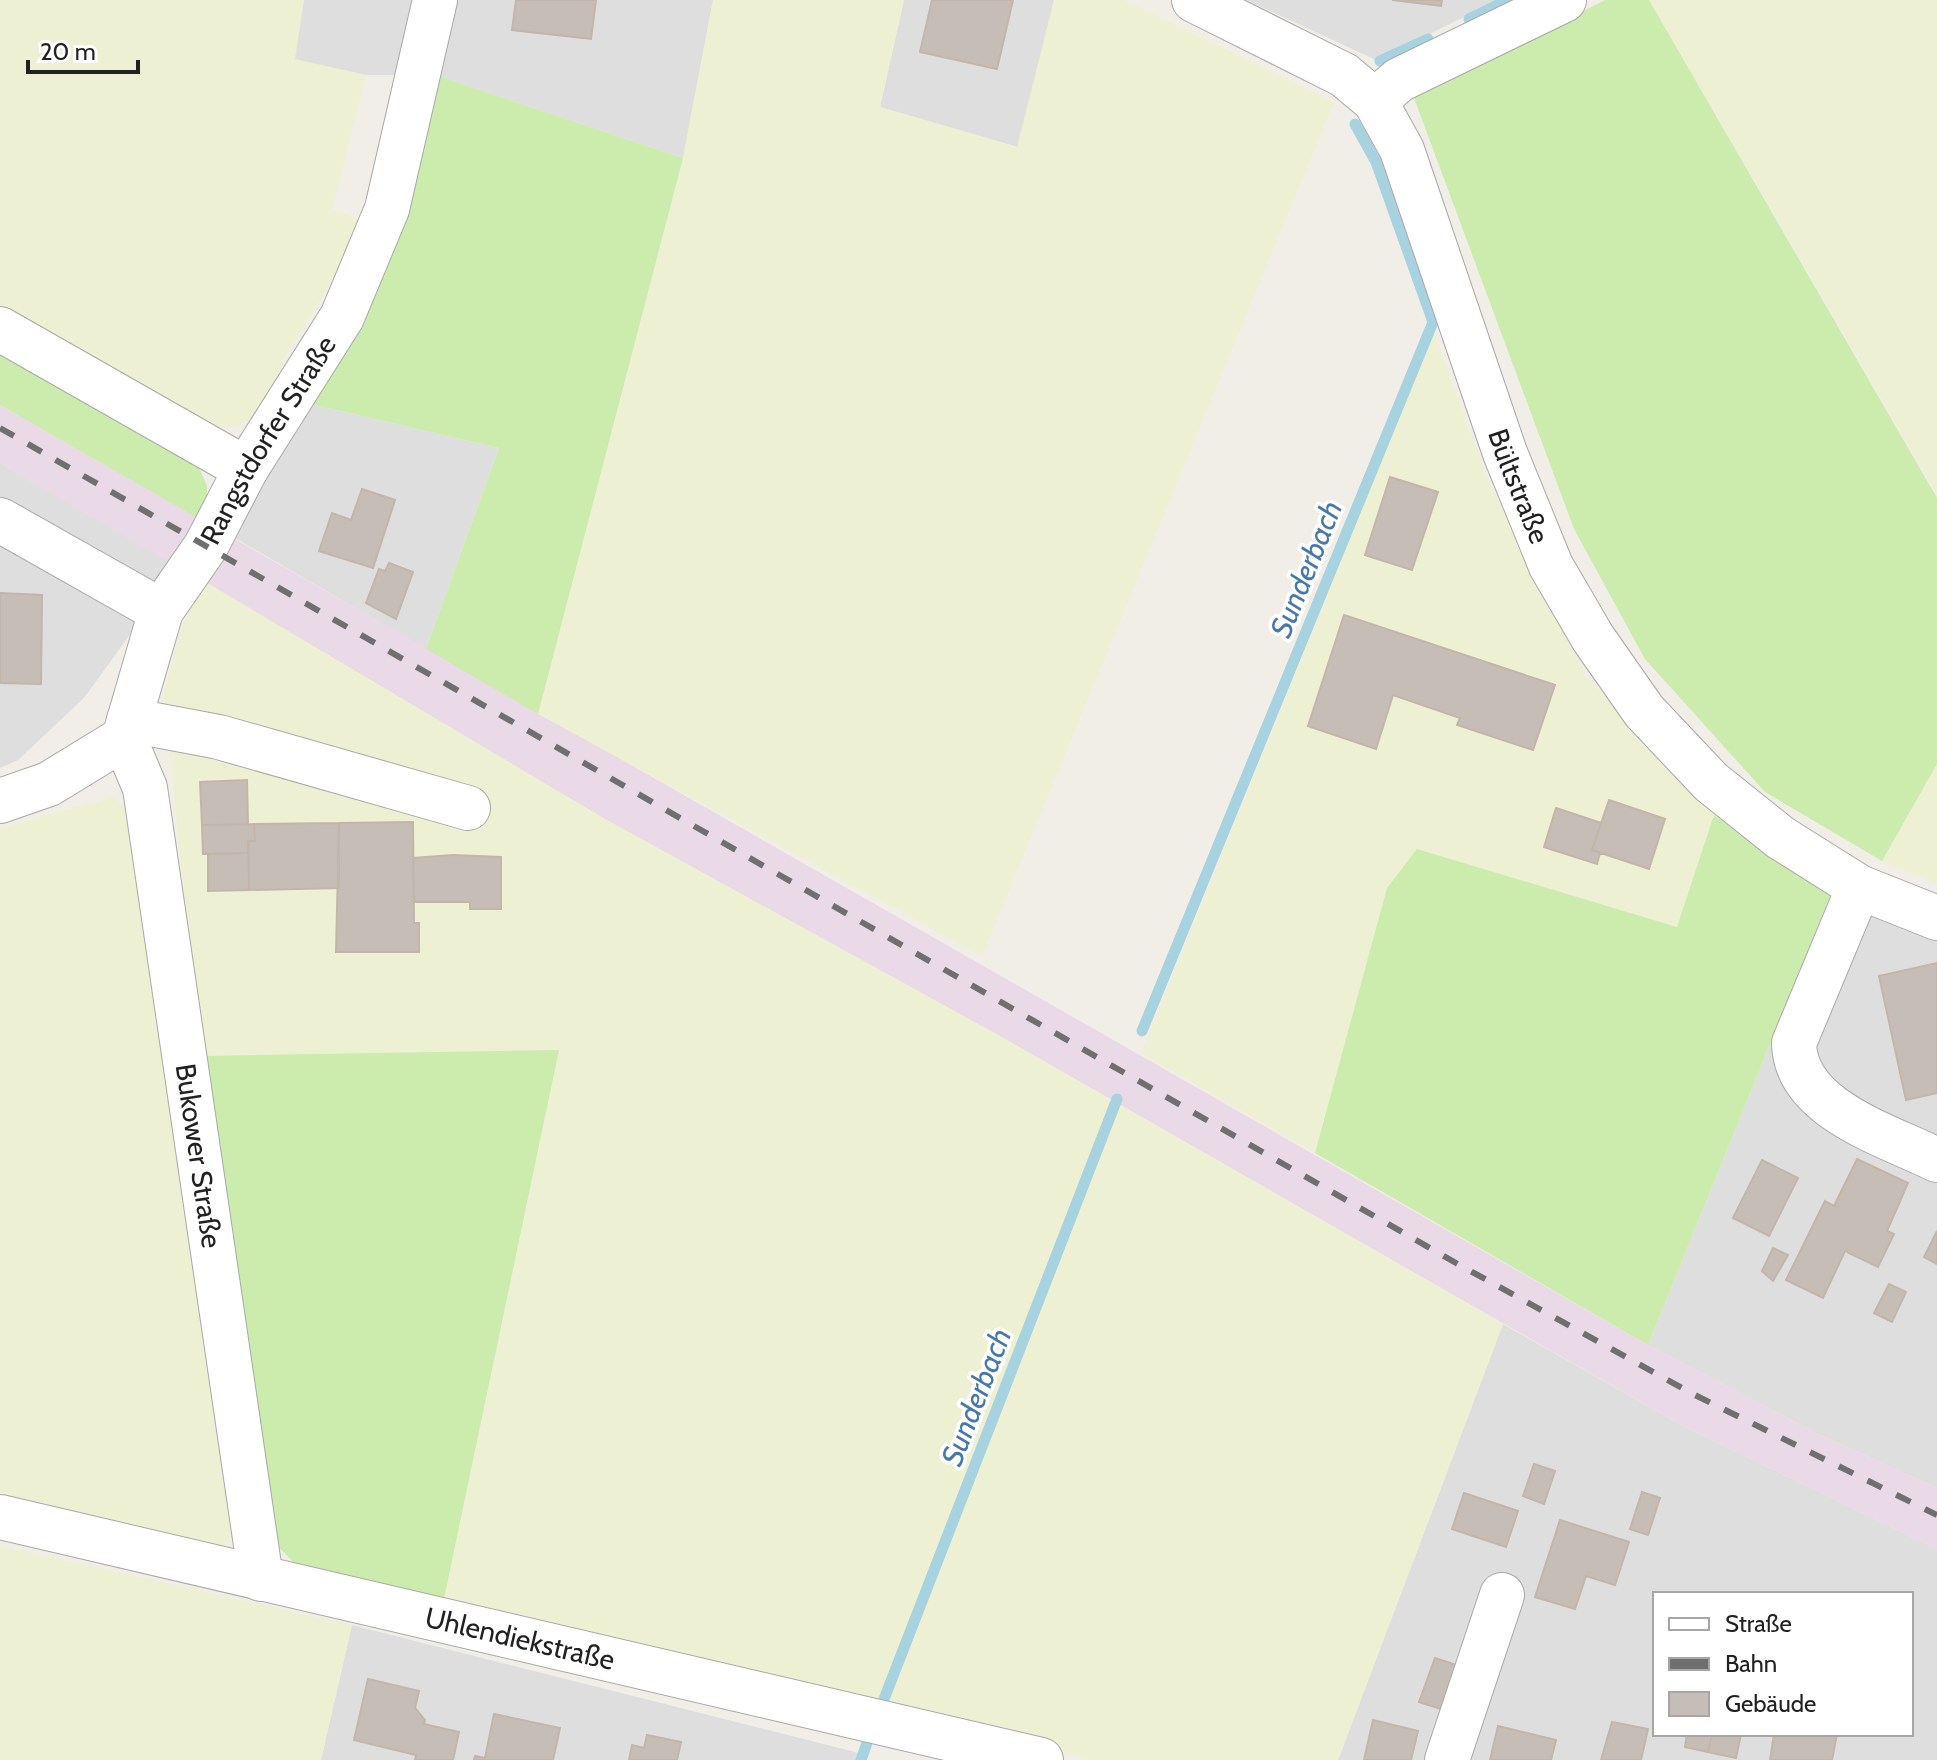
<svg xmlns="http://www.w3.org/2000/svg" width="1937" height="1760" font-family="Cabin,sans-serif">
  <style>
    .residential { fill: #dfdede; fill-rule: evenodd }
    .industrial { fill: #ead9e7 }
    .farmland { fill: #edf0d2 }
    .grass { fill: #cbecad }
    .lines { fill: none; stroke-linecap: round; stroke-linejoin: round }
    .stream { stroke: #a7d2df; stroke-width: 11 }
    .building { fill: #c6beb6; stroke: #c3b5a9; stroke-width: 2 }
    .minor-casing { stroke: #a8a8a8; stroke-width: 46 }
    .minor { stroke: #fff; stroke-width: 44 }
    .rail { stroke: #6f6f6f; stroke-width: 6; stroke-dasharray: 16 16; stroke-linecap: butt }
    .labels { text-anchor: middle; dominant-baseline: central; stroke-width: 7; stroke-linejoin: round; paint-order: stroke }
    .street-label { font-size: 28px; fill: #212121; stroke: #fff }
    .water-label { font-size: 30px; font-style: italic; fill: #4778ac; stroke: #fff }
  </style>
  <rect width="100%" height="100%" fill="#f1eee7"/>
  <path class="residential" d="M304,0H713L683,158L435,75H366L294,60Z
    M904,0H1054L1018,147L880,107Z
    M1246,0H1499L1376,60Z
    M310,404L499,448L426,649L228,534Z
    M0,463L179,567L84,698L18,760L0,768Z
    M1830,896L1937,940V1488L1818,1434L1648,1345Z
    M1503,1324L1683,1426L1937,1549V1760H1338ZM1655,1594H1911V1734H1655Z
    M352,1625L867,1755L865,1760H321Z"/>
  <path class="industrial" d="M0,405L1648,1345L1818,1434L1937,1488V1549L1683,1426L1007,1040L605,819L0,463Z"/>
  <path class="farmland" d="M0,0H304L295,59L366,75L332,209L360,220L343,263L284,358L265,409L237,427L202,426L0,312Z
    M713,0H904L880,107L1017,147L1054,0H1124L1334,102L982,956L538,714L683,158Z
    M1649,0H1937V494Z
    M1434,332L1485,473L1586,676L1714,815L1677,927L1417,849L1387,888L1315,1153L1141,1053Z
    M204,581L605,819L1007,1040L1503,1324L1338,1760H1094L442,1608L559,1050L201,1056L164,695L180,632Z
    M1937,765V884L1882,861Z
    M113,797L135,814L242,1523L227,1544L208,1550L0,1498V828Z
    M0,1546L352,1625L321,1760H0Z"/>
  <path class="grass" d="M1605,0H1649L1937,498V764L1882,861L1765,792L1645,659L1574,529L1414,98Z
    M435,75L683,158L538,714L426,649L499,448L310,404Z
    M0,349L196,461L207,486L208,524L0,405Z
    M1714,815L1830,896L1648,1345L1315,1153L1387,888L1417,849L1677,927Z
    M559,1050L442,1608L304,1572L276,1545L201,1056Z"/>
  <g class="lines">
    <path class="stream" d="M1469,19L1508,0
      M1380,61L1428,39
      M1142,1031L1433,322L1376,162L1355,124
      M879,1712L1117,1099
      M861,1760L867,1743"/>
  </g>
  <path class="building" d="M516,0H596L591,39L512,30Z
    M932,0H1013L997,69L920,52Z
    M1392,0H1442L1441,6Z
    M1390,477L1438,492L1412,570L1365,555Z
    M362,489L395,500L373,568L319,551L332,513L351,520Z
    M389,563L413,572L396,619L366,603L379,569L385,571Z
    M0,593L42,595L41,684L0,683Z
    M1344,615L1555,685L1533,750L1457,725L1460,718L1393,695L1376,749L1308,726Z
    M247,780L248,824L202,825L200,782Z
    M1609,800L1665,819L1649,869L1592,850Z
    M1556,808L1601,823L1592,850L1600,853L1597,864L1544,847Z
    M413,822L414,923H419V952H336L339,823Z
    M339,823V888L249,890L248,841H255L254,824Z
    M254,824L255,841H248L249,853L203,854L202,825Z
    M249,853V890L208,891V854Z
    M453,855L501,857V909H470V902H414L413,858Z
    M1937,963V1093L1906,1100L1879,976Z
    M1857,1159L1908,1183L1887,1231L1894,1234L1878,1267L1845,1251L1823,1298L1786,1280L1825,1201L1834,1206Z
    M1762,1160L1798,1178L1769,1236L1733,1218Z
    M1937,1231V1264L1924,1257Z
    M1773,1248L1788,1255L1773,1281L1762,1271Z
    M1889,1284L1906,1292L1892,1322L1874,1313Z
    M1534,1464L1555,1471L1544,1504L1523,1496Z
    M1642,1492L1660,1498L1648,1535L1630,1529Z
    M1464,1493L1518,1511L1506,1547L1452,1529Z
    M1560,1520L1629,1542L1615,1585L1586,1576L1575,1609L1535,1597Z
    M1435,1658L1456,1665L1441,1709L1419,1702Z
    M368,1679L419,1691L415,1708L425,1720L424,1724L459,1732L453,1760H415L416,1755L354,1740Z
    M494,1714L560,1728L553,1760H474L475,1756L485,1758Z
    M1373,1720L1418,1731L1411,1760H1364Z
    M1612,1722L1648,1729L1641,1760H1601Z
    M1498,1726L1556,1740L1551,1760H1490Z
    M1687,1734H1712L1708,1752L1685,1747Z
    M1712,1734H1741L1736,1758L1708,1752Z
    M1774,1734H1837L1832,1760H1770Z
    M647,1735L681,1742L677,1760H629L632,1745L644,1748Z"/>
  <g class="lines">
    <g class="minor-casing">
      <g id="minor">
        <path id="s1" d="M1194,0L1344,75L1375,101L1402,150L1505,453L1551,566L1593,638L1644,711L1711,782L1781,838L1859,887L1937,918"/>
        <path d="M1375,101L1399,80L1564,0"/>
        <path d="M0,329L246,469"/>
        <path d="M0,520L161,611"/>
        <path d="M129,720L219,737L468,808"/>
        <path id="s2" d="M124,738L145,788L261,1579"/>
        <path id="s3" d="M0,801L49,784L124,738L161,611L206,546L246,469L342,317L387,209L435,0"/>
        <path d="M1859,887L1794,1043C1795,1109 1887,1135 1937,1160"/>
        <path id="s4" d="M0,1517L1041,1760"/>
        <path d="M1447,1760L1502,1595"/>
      </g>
    </g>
    <use href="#minor" class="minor"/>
    <path class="rail" d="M0,428L1456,1263L1691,1393L1937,1515"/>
  </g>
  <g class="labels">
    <g class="street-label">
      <text stroke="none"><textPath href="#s3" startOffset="474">Rangstdorfer Straße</textPath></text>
      <text stroke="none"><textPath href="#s1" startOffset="620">Bültstraße</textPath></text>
      <text stroke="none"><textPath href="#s2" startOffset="426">Bukower Straße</textPath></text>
      <text stroke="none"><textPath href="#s4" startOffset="534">Uhlendiekstraße</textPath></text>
    </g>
    <g class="water-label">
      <text transform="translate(1306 569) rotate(-68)">Sunderbach</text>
      <text transform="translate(976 1397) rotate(-69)">Sunderbach</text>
    </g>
  </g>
  <rect x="1653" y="1592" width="260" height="144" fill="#ffffff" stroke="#a6a6a6" stroke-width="2"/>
  <rect x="1669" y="1618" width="40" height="12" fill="#ffffff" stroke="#a6a6a6" stroke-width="2"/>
  <text x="1725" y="1632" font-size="24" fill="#212121">Straße</text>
  <rect x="1669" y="1658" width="40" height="12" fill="#6f6f6f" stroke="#a6a6a6" stroke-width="2"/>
  <text x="1725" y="1672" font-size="24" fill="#212121">Bahn</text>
  <rect x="1669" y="1692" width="40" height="24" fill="#c6beb6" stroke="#a6a6a6" stroke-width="2"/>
  <text x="1725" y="1712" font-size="24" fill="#212121">Gebäude</text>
  <path d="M28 60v12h110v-12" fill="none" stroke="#212121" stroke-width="4"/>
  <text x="40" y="60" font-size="24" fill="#212121" stroke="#ffffff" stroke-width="6" paint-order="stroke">20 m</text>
</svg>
